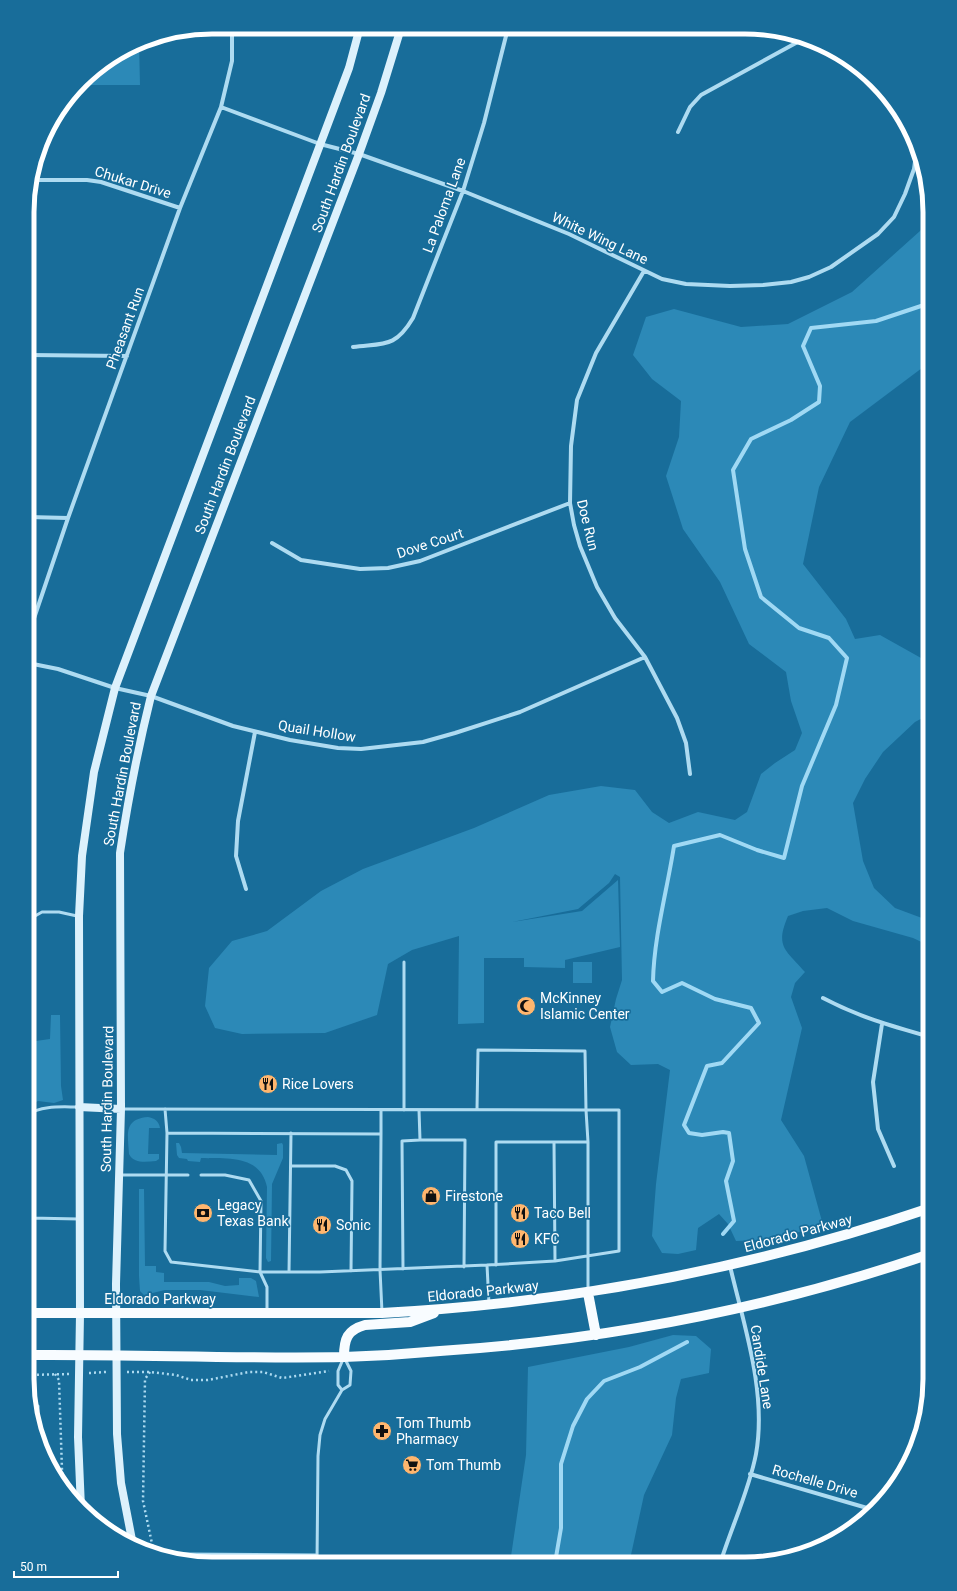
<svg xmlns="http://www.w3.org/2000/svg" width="957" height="1591" font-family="Roboto,sans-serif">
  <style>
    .green { fill: #2c89b7 }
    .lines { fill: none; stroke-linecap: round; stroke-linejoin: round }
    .stream { stroke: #a0d9f4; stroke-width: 4 }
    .path { stroke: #aedbf1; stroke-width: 2.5; stroke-dasharray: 2 3; stroke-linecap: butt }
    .lane { stroke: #aedbf1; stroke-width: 3 }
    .street { stroke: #aedbf1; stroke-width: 4 }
    .secondary { stroke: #dcf1fc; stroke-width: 8 }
    .primary { stroke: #f8fcff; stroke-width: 10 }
    .labels { text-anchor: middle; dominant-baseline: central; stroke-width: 3.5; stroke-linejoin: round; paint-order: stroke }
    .street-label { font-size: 14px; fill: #fff; stroke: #186d9a }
    .poi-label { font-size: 14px; fill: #fff; stroke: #186d9a; text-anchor: start }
    .rim { fill: none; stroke: #fff; stroke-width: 5 }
  </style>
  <rect width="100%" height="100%" fill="#186d9a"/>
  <path class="green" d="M139,42L140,85H81L90,73Z
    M930,216V362L850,422L819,487L803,564L846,619L855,639L880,635L930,663V714L915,722L883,752L865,779L853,803L863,861L874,888L895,908L930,921V946L913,938L853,921L827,908L803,911L788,916C775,947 785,949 805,972L795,983L791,997L802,1028L781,1120L804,1156L823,1225L785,1236L762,1240L736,1241L728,1224L719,1214L698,1228L696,1250L678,1254L662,1253L652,1236L656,1184L670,1070L658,1064L631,1065L617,1052L610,1027L616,999L622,980L620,877L615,874L609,883L578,909L512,922L582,911L618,880L620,947L565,960V968L524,967V958H484V1023L458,1024L459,936L412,950L388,964L377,1015L325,1033L242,1034L215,1028L205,1006L209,968L232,941L267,931L321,891L363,869L474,828L549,795L601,786L635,790L652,812L669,823L698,812L735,820L747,812L761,774L775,763L795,750L802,733L791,701L786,672L749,644L720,582L683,529L666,476L679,437L681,401L652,379L633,355L646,317L674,309L741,327L788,324L852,292L920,231Z
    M573,962H592V983H573Z
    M51,1015H60L61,1086L63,1100L54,1103L38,1101L27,1107V1051H35L36,1041L50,1039Z
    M148,1117C154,1118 159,1121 160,1128H149L148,1154H159V1159L156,1161C146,1162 134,1164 129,1154C128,1135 123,1119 148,1117Z
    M176,1143H179L181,1147L182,1153L277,1155V1144L282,1143L283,1145V1158L272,1184L271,1261L268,1262L266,1258L267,1187C260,1154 227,1159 201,1158L200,1162L188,1161L187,1159L179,1158L177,1155Z
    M139,1189H144L145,1266H156V1272L164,1273V1282H209L225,1286L239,1285V1278H251L256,1281L259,1297L200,1290H165L144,1295L140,1291L139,1276Z
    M673,1335L696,1336L711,1349L709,1373L681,1379L676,1398L672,1435L644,1495L629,1564L510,1563L526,1455L528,1367L629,1347Z"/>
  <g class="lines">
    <path class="stream" d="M723,1234L734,1221L726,1181L733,1161L729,1133L723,1132L702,1135L689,1133L684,1125L707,1066L722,1063L759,1023L751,1008L715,999L682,983L662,992L653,981C654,936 667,891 674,846L720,835L757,850L784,858L802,786L836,705L847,658L829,638L799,628L761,597L745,549L733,470L751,439L791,420L819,402L820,386L803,346L811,328L876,321L927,304L930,295
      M555,1563L561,1528V1464L573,1426L587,1399L604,1381L640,1367L687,1342"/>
    <path class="path" d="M127,1372H150L176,1375L191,1380H208L249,1372H263L282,1378L329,1371
      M150,1372L145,1379L143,1501L154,1553
      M89,1373L106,1372
      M55,1374L59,1380L62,1470L64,1490
      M27,1375L70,1374"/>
    <path class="lane" d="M28,920L42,912H59L77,916
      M404,962V1110
      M123,1109L586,1110L588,1142V1291
      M165,1109L167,1133L165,1251L171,1262L260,1272H320L487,1265L555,1261L619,1251V1110H586L585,1051L478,1050L477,1109
      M419,1110L420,1140H465L464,1267
      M27,1115C42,1105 61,1107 78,1107
      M167,1133L381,1134V1111
      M381,1134L380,1270L382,1312
      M554,1142L555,1261
      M291,1166H335L346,1170L352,1181L351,1271
      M120,1175H188
      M201,1175H225L249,1180L261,1201L260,1272L267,1287V1311
      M30,1218L79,1219
      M27,1258L30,1245L32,1112
      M487,1265L489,1304
      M496,1265V1142H588
      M403,1269L402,1141L420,1140
      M289,1272L291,1133
      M344,1357L351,1371L350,1385L342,1390L338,1385V1371Z
      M32,1406H38V1433
      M182,1554L317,1555
      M723,1556L748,1563
      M317,1563L318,1456L320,1435L325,1419L342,1390"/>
    <path class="street" d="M221,107L320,144L359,154L463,191L569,234L662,279L686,284L730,286L763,285L791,282L809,277L831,267L878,234L894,217L905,194L914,169L917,147
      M678,132L690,107L701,95L805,38
      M31,180H87L101,182L180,208
      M644,271L596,353L577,400L571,446L570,503L574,525L580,546L597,587L615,618L645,657L677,718L686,743L690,774
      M353,347C385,343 395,348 413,318L463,191L484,123L508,28
      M28,355L127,356
      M28,517L68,518
      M272,543L301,560L360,569L388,568L420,561L570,503
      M28,636L68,518L180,208L221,107L232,61V27
      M28,663L58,669L115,688L151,696L233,726L290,740L338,748L361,749L423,742L455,733L520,712L645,657
      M246,889L236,856L238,821L255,732
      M823,998C859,1017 891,1026 930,1037
      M882,1024L873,1082L878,1129L894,1166
      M750,1474L874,1510
      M720,1564C731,1528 749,1491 756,1454C767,1392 744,1326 730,1266"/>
    <path class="secondary" d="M79,1107L121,1109
      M81,1508L78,1437L80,1314L79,916L82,856L94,772L115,688L349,68L360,27
      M133,1545L121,1483L117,1434L116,1284L121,1109L120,853C128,800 138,748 151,696L359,154L381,93L401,28"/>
    <path class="primary" d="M588,1293L596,1335
      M27,1313H382C570,1303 751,1269 930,1208
      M27,1355C133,1354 238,1359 344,1357C376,1356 408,1354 440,1351C607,1340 772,1308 930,1254
      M344,1357C344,1339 347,1330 365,1325L410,1322L434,1313"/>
  </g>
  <defs>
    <g id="mosque-disc" transform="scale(1)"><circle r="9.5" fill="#ffb66e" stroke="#186d9a"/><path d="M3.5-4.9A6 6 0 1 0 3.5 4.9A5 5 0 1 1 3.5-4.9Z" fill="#111"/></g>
    <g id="restaurant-disc" transform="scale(1)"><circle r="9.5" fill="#ffb66e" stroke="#186d9a"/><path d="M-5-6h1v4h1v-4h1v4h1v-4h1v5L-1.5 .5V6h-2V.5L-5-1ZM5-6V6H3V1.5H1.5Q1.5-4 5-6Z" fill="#111"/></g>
    <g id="shop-disc" transform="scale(1)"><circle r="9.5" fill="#ffb66e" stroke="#186d9a"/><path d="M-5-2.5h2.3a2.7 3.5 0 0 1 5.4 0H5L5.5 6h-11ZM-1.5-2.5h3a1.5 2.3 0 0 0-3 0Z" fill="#111"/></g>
    <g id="bank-disc" transform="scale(1)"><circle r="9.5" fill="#ffb66e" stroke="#186d9a"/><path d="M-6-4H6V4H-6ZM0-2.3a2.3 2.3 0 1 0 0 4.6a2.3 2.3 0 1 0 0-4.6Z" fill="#111"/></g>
    <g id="pharmacy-disc" transform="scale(1)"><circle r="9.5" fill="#ffb66e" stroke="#186d9a"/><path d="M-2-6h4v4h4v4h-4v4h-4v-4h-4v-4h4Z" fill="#111"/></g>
    <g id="supermarket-disc" transform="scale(1)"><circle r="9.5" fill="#ffb66e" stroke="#186d9a"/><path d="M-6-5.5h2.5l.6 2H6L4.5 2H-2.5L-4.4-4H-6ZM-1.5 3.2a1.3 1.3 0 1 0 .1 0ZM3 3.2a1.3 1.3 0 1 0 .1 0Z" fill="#111"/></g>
  </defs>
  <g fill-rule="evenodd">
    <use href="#mosque-disc" x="526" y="1006"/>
    <use href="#restaurant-disc" x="268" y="1084"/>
    <use href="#shop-disc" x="431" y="1196"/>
    <use href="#bank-disc" x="203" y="1213"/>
    <use href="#restaurant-disc" x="520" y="1213"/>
    <use href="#restaurant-disc" x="322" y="1225"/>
    <use href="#restaurant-disc" x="520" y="1239"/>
    <use href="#pharmacy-disc" x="382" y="1431"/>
    <use href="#supermarket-disc" x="412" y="1465"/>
  </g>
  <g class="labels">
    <g class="street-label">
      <text transform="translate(341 163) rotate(-70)">South Hardin Boulevard</text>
      <text transform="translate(133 182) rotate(17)">Chukar Drive</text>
      <text transform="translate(444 205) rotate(-70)">La Paloma Lane</text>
      <text transform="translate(600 238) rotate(25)">White Wing Lane</text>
      <text transform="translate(125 328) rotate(-70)">Pheasant Run</text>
      <text transform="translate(225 465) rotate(-69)">South Hardin Boulevard</text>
      <text transform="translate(588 525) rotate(76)">Doe Run</text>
      <text transform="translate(430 543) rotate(-18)">Dove Court</text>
      <text transform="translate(317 731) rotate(9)">Quail Hollow</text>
      <text transform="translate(122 774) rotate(-79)">South Hardin Boulevard</text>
      <text transform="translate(107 1099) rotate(-89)">South Hardin Boulevard</text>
      <text transform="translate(798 1233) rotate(-15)">Eldorado Parkway</text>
      <text transform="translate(483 1291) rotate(-6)">Eldorado Parkway</text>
      <text x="160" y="1299">Eldorado Parkway</text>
      <text transform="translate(762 1367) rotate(81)">Candide Lane</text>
      <text transform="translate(815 1481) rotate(16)">Rochelle Drive</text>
    </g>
    <g class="poi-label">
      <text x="540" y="998">McKinney<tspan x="540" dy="16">Islamic Center</tspan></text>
      <text x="282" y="1084">Rice Lovers</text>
      <text x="445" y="1196">Firestone</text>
      <text x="217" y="1205">Legacy<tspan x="217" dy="16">Texas Bank</tspan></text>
      <text x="534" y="1213">Taco Bell</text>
      <text x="336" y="1225">Sonic</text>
      <text x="534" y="1239">KFC</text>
      <text x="396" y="1423">Tom Thumb<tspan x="396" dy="16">Pharmacy</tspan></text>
      <text x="426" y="1465">Tom Thumb</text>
    </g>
  </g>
  <path d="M0 0H957V1591H0ZM212 34H745A178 178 0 0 1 923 212V1379A178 178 0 0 1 745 1557H212A178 178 0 0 1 34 1379V212A178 178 0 0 1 212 34Z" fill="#186d9a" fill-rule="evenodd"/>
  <path class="rim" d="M212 34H745A178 178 0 0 1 923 212V1379A178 178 0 0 1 745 1557H212A178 178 0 0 1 34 1379V212A178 178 0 0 1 212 34Z"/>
  <path d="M14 1571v6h104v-6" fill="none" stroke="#ffffff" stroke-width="2"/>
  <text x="20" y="1571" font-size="12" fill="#ffffff" stroke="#186d9a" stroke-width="3" paint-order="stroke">50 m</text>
</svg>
